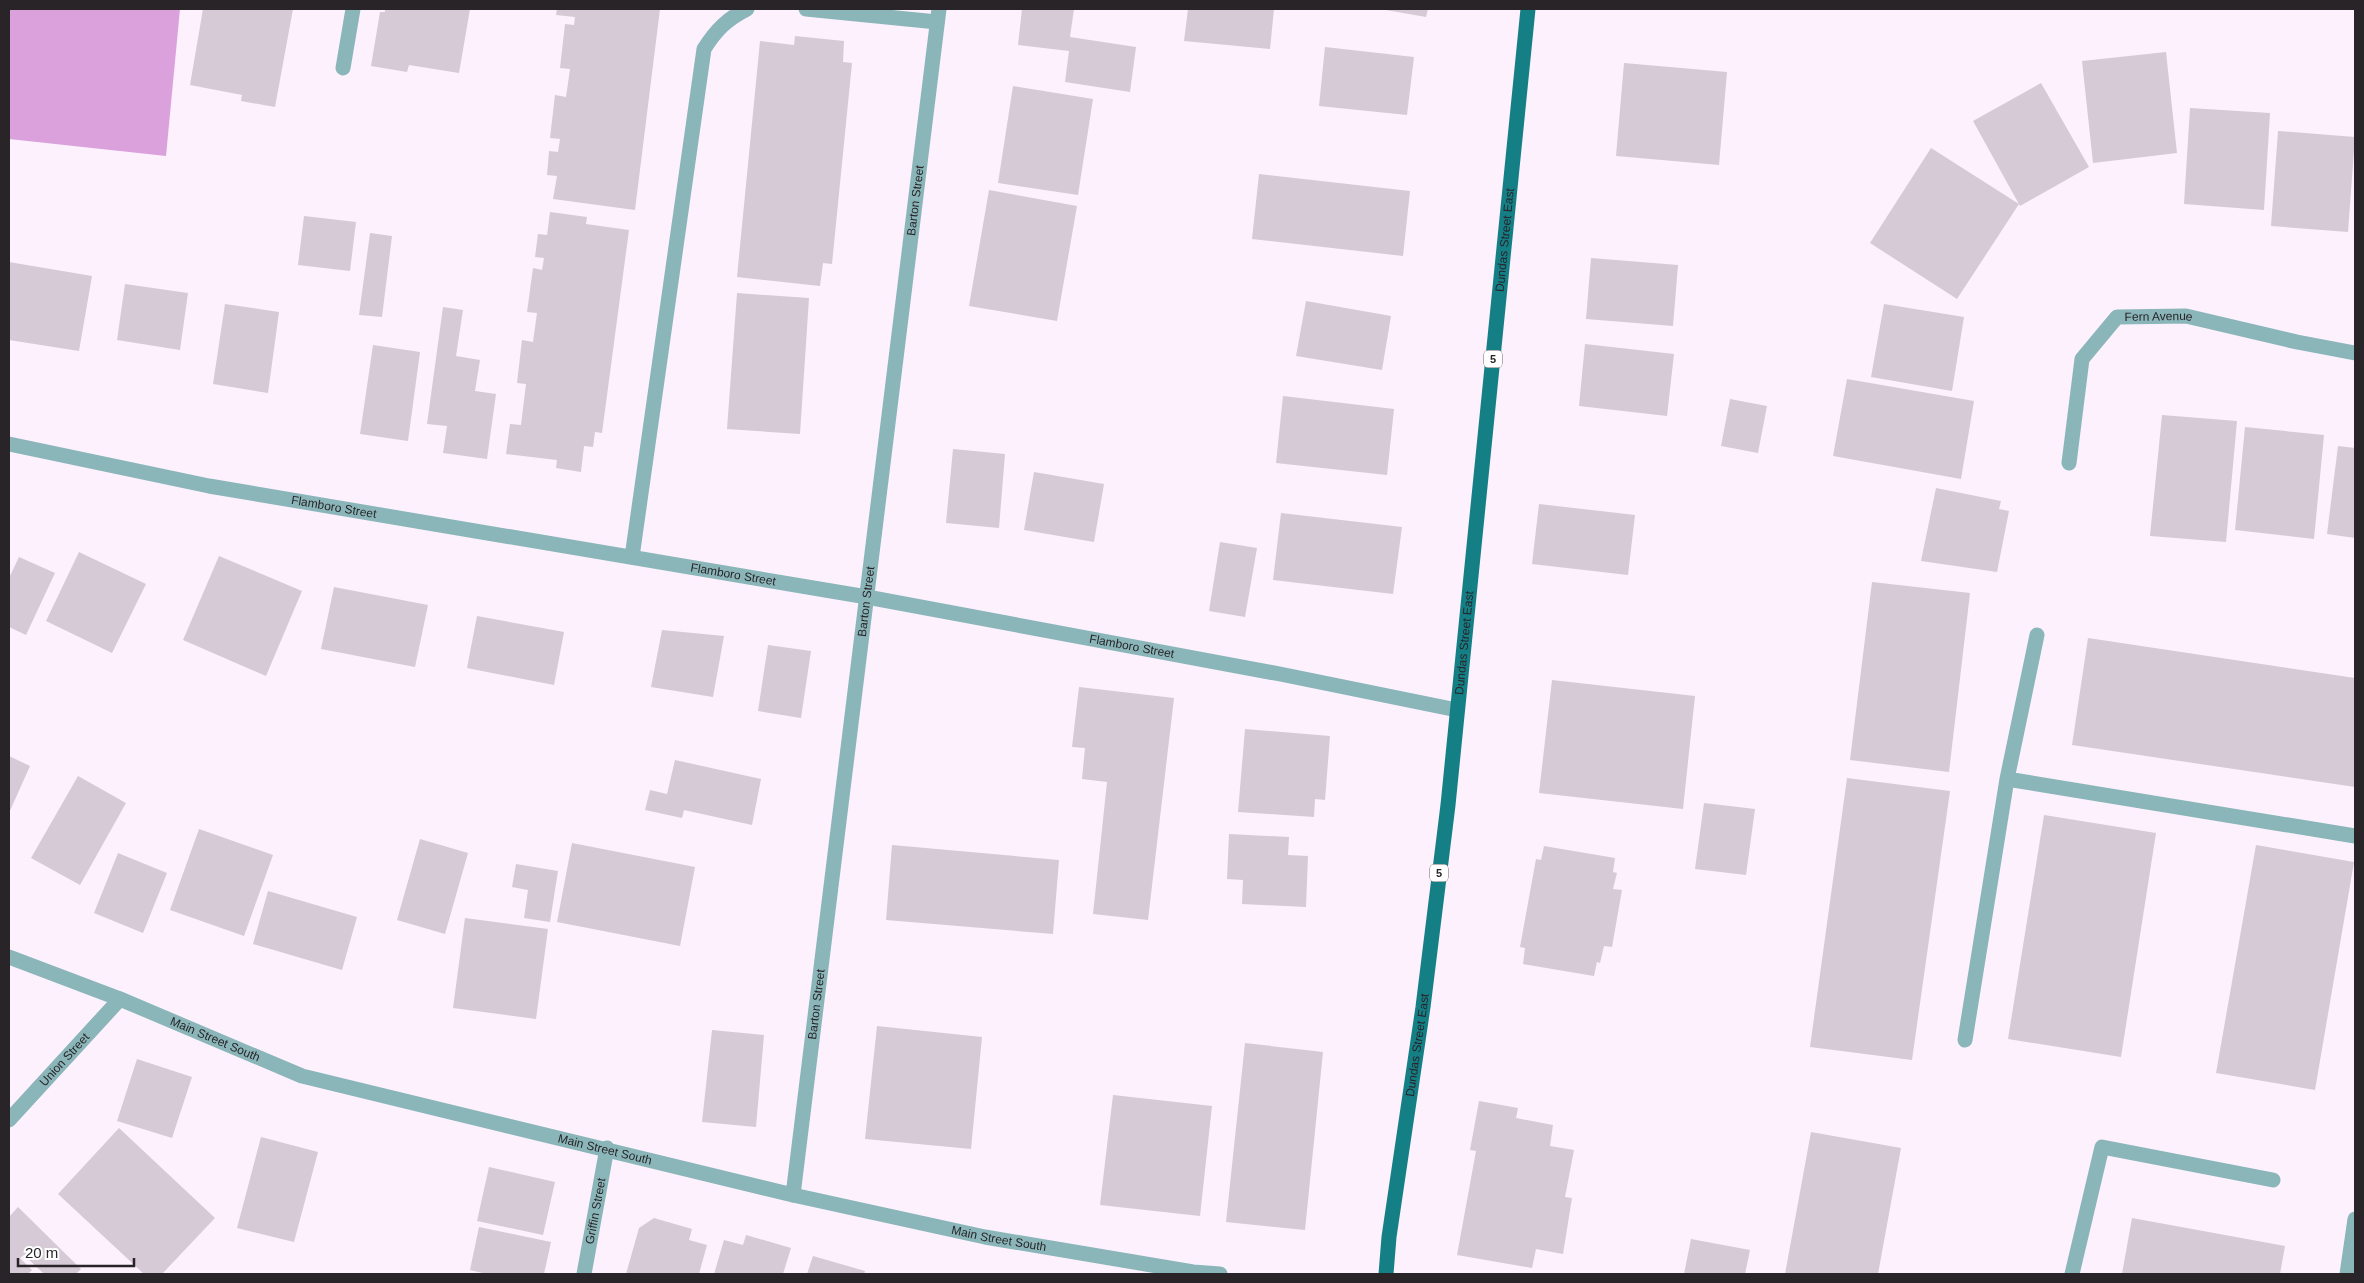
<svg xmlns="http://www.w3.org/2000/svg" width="2364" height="1283" font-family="Helvetica,sans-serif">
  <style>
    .forest { fill: #daa1dd }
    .building { fill: #d6cad6 }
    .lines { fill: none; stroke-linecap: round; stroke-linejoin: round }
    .service { stroke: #8ab6b9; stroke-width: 15 }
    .minor { stroke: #8ab6b9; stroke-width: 15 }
    .primary { stroke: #157f86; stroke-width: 15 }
    .labels { text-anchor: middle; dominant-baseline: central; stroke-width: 4; stroke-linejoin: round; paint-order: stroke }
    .shield { fill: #fff; stroke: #686668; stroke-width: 1 }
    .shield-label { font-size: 11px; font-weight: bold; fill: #282428 }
    .street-label { font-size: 12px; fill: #282428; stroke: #fff }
  </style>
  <rect width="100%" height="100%" fill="#fdf1fe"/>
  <path class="forest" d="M9,9H180L166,156L9,139Z"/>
  <path class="building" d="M203,9H293L275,107L241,101L242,95L190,85Z
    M385,9H470L459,73L409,65L407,72L371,66L380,12H385Z
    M557,9H660L635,210L553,199L557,176L547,175L549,151L558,152L560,139L550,138L555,95L566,97L570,69L560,68L565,24L574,25L575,17L556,15Z
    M1022,9H1074L1070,37L1136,47L1130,92L1065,82L1069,51L1018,45Z
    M1188,9H1274L1270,49L1184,41Z
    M1380,9H1428L1426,17Z
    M795,36L844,41L843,62L852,63L832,264L823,263L820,286L737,277L760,41L794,45Z
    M1325,47L1414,57L1407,115L1319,106Z
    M2166,52L2177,153L2093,163L2082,61Z
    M1624,63L1727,72L1719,165L1616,156Z
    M2041,83L2089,167L2020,206L1973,121Z
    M1013,86L1093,99L1078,195L998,183Z
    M2190,108L2270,113L2264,210L2184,204Z
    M2278,131L2355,137L2348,232L2271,226Z
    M1931,148L2019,204L1957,299L1870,243Z
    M1259,174L1410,191L1403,256L1252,239Z
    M989,190L1077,206L1057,321L969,306Z
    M550,212L587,217L586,224L629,230L602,433L595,432L593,447L584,446L581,472L556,468L557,460L506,454L510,424L521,425L526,384L517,383L522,340L533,342L537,313L527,312L533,268L542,270L544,258L535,257L538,234L547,235Z
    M304,216L356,222L350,271L298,265Z
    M370,233L392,236L382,317L359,315Z
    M1591,258L1678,265L1673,326L1586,319Z
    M9,262L92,276L79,351L9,340Z
    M125,284L188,293L180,350L117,340Z
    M737,293L809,298L800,434L727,429Z
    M1306,301L1391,316L1382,370L1296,356Z
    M225,304L279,312L268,393L213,384Z
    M1884,304L1964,317L1952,391L1871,377Z
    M443,307L463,310L456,356L480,360L475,391L496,394L487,459L443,453L447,426L427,424Z
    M1585,344L1674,354L1667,416L1579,406Z
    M373,345L420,352L408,441L360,434Z
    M1847,379L1974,401L1961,479L1833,456Z
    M1283,396L1394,409L1387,475L1276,463Z
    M1730,399L1767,406L1758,453L1721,446Z
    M2162,415L2237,421L2226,542L2150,536Z
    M2245,427L2324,435L2314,539L2235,530Z
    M2338,446L2355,448V538L2327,534Z
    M953,449L1005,454L999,528L946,523Z
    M1034,472L1104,484L1094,542L1024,530Z
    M1936,488L2001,501L1999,509L2009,511L1997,572L1921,561Z
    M1539,504L1635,515L1628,575L1532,564Z
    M1281,513L1402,527L1393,594L1273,580Z
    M1220,542L1257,548L1245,617L1209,611Z
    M79,552L146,584L112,653L46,621Z
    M219,556L302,591L266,676L183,640Z
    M19,557L55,573L26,635L9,627V578Z
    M1872,582L1970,593L1949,772L1850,760Z
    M334,587L428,605L415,667L321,649Z
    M477,616L564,632L554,685L467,668Z
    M662,630L724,636L713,697L651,687Z
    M2088,638L2355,678V787L2072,745Z
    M768,645L811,651L801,718L758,711Z
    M1552,680L1695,696L1683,809L1539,793Z
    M1079,687L1174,698L1148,920L1093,914L1107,782L1082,779L1085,748L1072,747Z
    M1245,729L1330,736L1325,800L1315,799L1314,817L1238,812Z
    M9,756L30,766L9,813Z
    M675,760L761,779L752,825L684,810L682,818L645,810L650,790L667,794Z
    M78,776L126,803L80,885L31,858Z
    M1847,778L1950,791L1912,1060L1810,1047Z
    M1704,803L1755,809L1746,875L1695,869Z
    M2044,815L2156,833L2121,1057L2008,1039Z
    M199,829L273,855L244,936L170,910Z
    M1229,834L1289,837L1288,855L1308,856L1306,907L1242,904L1243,880L1227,879Z
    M420,839L468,853L445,934L397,920Z
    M572,843L695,867L680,946L557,922Z
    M892,845L1059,860L1053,934L886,920Z
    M2256,845L2354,862L2315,1090L2216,1073Z
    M1544,846L1615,858L1613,872L1617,873L1613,889L1622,890L1612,947L1604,946L1600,963L1597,962L1594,976L1523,964L1525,948L1520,947L1536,859L1541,860Z
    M118,853L167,873L143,933L94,913Z
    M516,864L558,871L550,922L524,918L528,890L512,887Z
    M268,891L357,917L342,970L253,944Z
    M465,918L548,929L536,1019L453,1008Z
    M877,1026L982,1037L971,1149L865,1139Z
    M712,1030L764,1035L756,1127L702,1122Z
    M1245,1043L1323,1052L1305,1230L1226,1222Z
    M137,1059L192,1077L172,1138L117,1121Z
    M1113,1095L1212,1106L1200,1216L1100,1205Z
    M1479,1101L1518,1108L1516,1118L1553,1125L1550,1146L1574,1150L1565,1197L1572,1198L1563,1254L1536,1249L1532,1268L1457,1255L1476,1151L1470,1150Z
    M119,1128L215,1218L162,1274H144L58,1194Z
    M1811,1132L1901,1148L1878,1274H1785Z
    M261,1137L318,1152L294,1242L237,1228Z
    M489,1167L555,1182L543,1235L477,1221Z
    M18,1207L81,1269L76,1274H44L24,1255L20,1258L32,1270L29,1273L31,1274H9V1217Z
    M654,1218L692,1229L689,1240L707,1245L699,1274H626L639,1228Z
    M2132,1218L2285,1246L2280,1274H2122Z
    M479,1227L551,1242L544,1274H487L470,1270Z
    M746,1235L791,1248L783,1274H714L724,1240L743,1245Z
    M1691,1239L1750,1250L1745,1274H1684Z
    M813,1256L865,1271L864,1274H807Z"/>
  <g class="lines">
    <path class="service" d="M806,9L937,22
      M343,68L353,9
      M632,557L704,49C716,30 727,19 747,9
      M2007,779L2355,836
      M1965,1040L2007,779L2037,635
      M2072,1274L2102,1147L2273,1180
      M2347,1274L2355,1219"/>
    <g class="minor">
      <path id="s1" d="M9,444L209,486L867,597L1280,674L1457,710"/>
      <path id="s2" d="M2069,463L2082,359L2117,317L2186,316L2297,342L2355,353"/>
      <path id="s3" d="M9,957L120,999L302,1076L793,1195L985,1237L1193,1272L1220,1274"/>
      <path id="s4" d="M9,1120L120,999"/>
      <path id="s5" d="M793,1195L939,9"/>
      <path id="s6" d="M584,1274L607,1148"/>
    </g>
    <path class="primary" id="s7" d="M1386,1274L1389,1237L1423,1007L1448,805L1528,9"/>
  </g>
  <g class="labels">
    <g class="shield">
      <rect x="1484" y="350.5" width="18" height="17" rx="4"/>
      <rect x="1430" y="864.5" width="18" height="17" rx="4"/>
    </g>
    <g class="shield-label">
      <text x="1493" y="359">5</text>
      <text x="1439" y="873">5</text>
    </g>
    <g class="street-label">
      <text stroke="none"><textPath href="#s5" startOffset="1002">Barton Street</textPath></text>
      <text stroke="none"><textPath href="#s7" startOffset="1041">Dundas Street East</textPath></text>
      <text stroke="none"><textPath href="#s2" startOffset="201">Fern Avenue</textPath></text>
      <text stroke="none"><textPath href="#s1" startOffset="331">Flamboro Street</textPath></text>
      <text stroke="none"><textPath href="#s1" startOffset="736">Flamboro Street</textPath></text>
      <text stroke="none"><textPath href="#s5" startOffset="598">Barton Street</textPath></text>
      <text stroke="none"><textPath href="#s7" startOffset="636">Dundas Street East</textPath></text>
      <text stroke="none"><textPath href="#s1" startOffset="1141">Flamboro Street</textPath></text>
      <text stroke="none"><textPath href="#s5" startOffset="192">Barton Street</textPath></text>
      <text stroke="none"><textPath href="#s3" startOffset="222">Main Street South</textPath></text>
      <text stroke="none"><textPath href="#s7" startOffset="231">Dundas Street East</textPath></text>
      <text stroke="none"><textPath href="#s4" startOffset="82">Union Street</textPath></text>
      <text stroke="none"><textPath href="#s3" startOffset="628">Main Street South</textPath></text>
      <text stroke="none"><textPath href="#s6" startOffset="64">Griffin Street</textPath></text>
      <text stroke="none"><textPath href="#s3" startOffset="1032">Main Street South</textPath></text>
    </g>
  </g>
  <rect width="2364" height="1283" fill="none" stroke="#282428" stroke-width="20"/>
  <path d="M18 1258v8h116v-8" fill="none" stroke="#282428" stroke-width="2.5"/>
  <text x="25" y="1258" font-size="15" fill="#282428" stroke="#ffffff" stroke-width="4" paint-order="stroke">20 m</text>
</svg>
